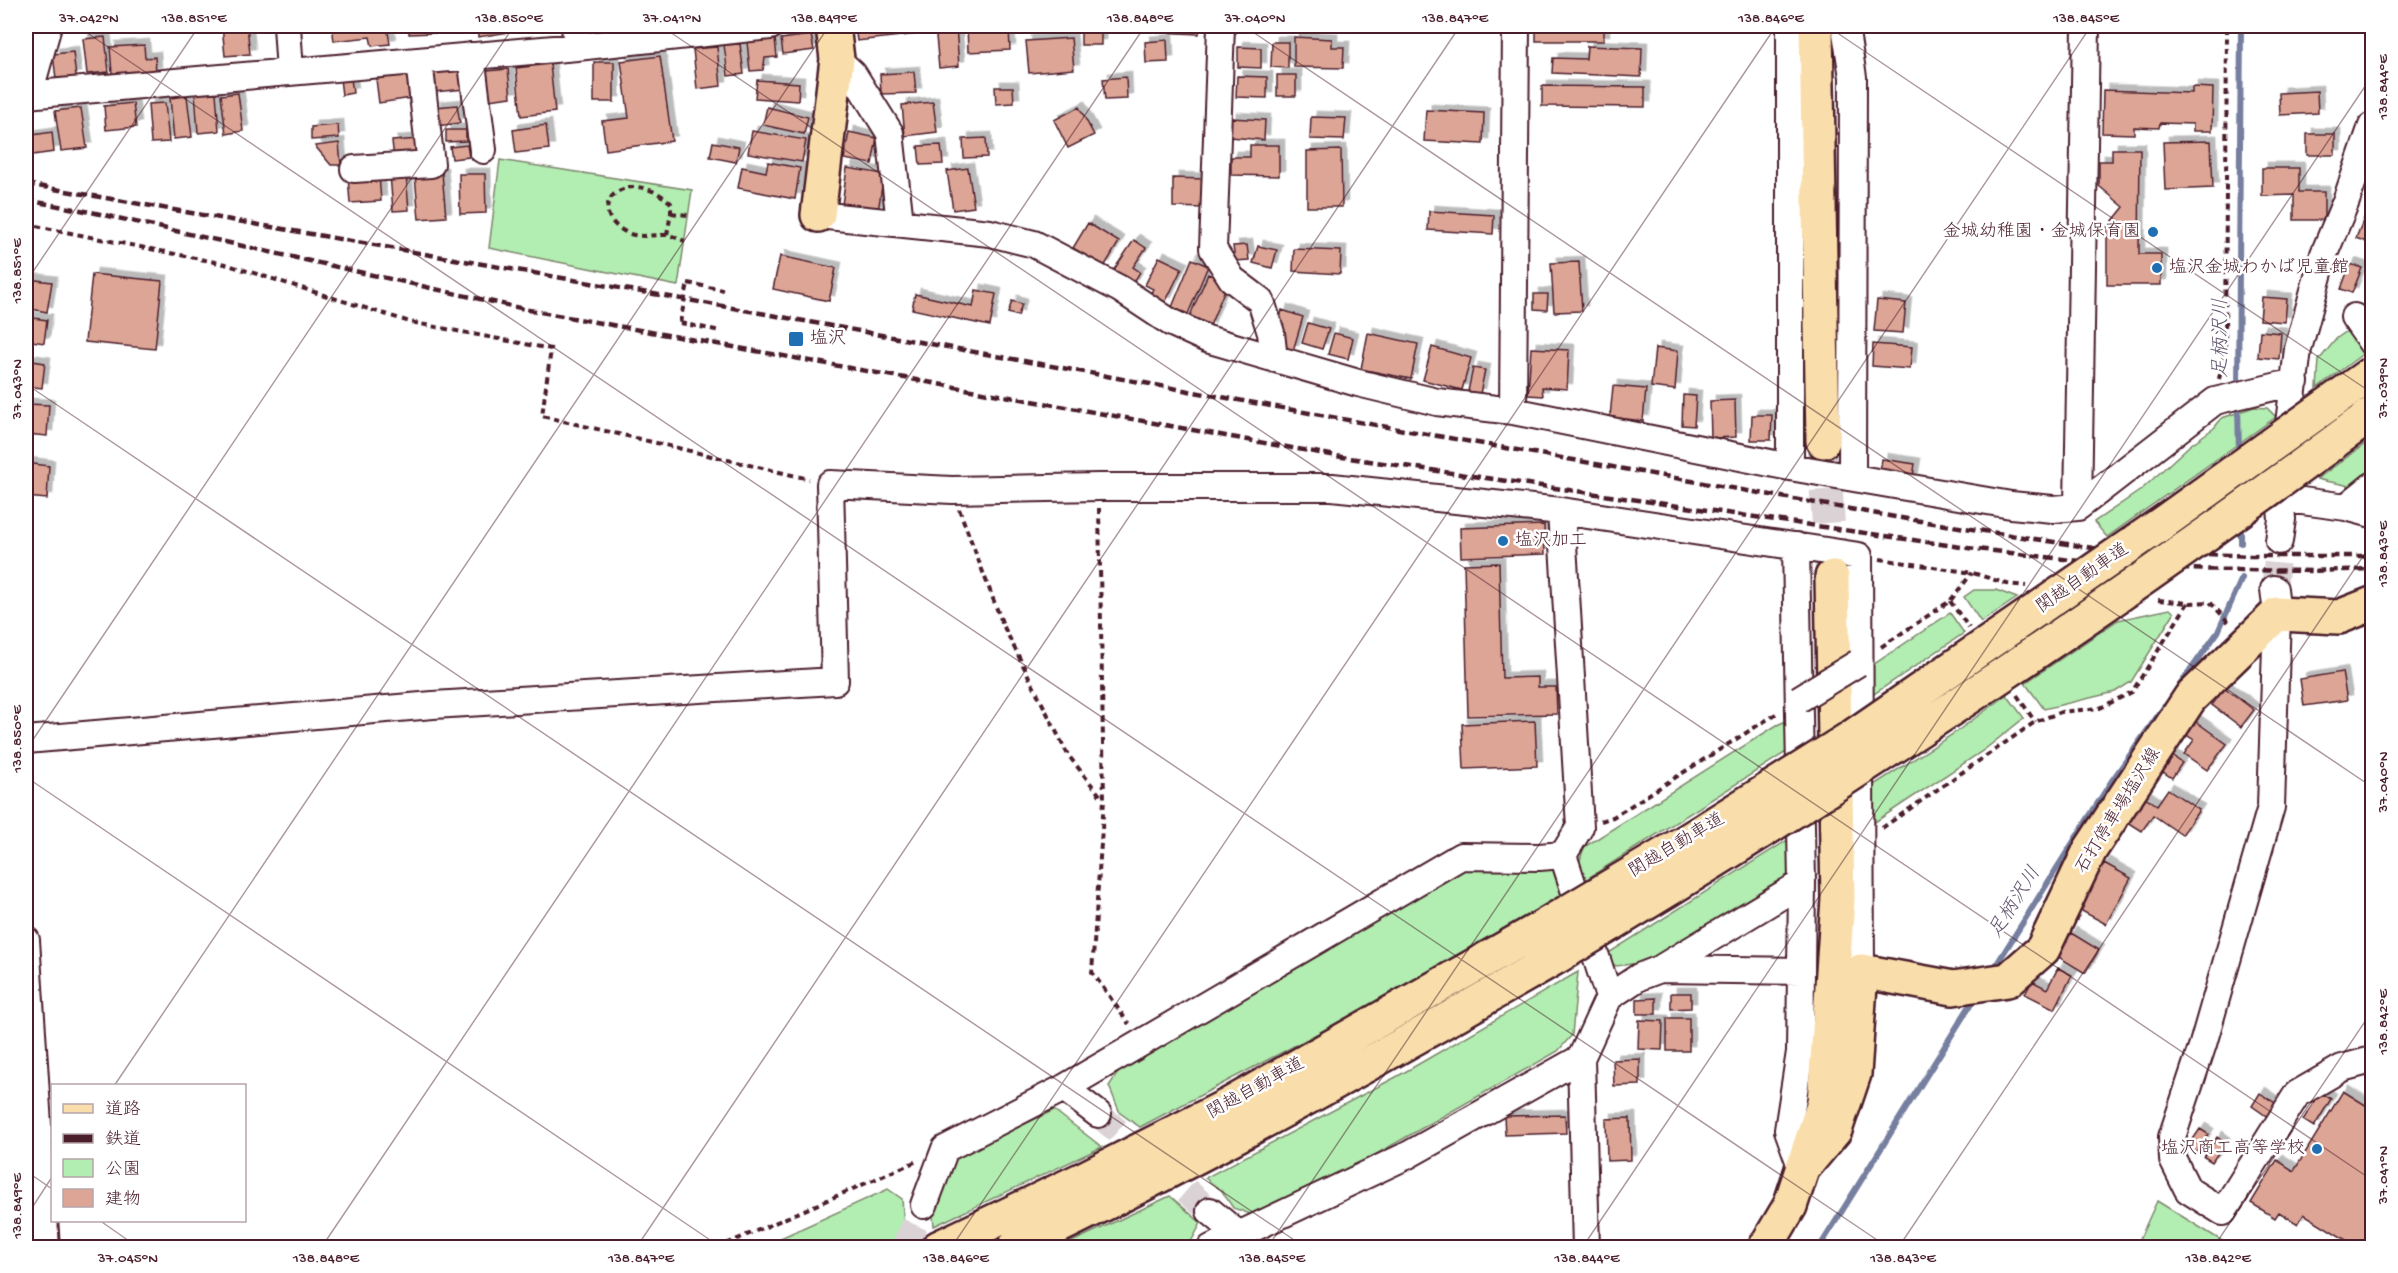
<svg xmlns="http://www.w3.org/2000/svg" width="2398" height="1273" font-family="'Gochi Hand','Klee One',sans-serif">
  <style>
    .green { fill: #b2edb1; stroke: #7e866e; stroke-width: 1.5 }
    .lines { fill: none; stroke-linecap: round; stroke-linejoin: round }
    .stream { stroke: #767f9f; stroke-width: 6 }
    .building { fill: #dda596; stroke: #4a1f2b; stroke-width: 1.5; filter: url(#shadow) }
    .minor-tunnel { stroke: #dbd2d5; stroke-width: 26; stroke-dasharray: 26 13; stroke-linecap: butt }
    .major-tunnel { stroke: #dbd2d5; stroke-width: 33; stroke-dasharray: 33 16; stroke-linecap: butt }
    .minor-casing { stroke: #4a1f2b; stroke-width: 30 }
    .major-casing { stroke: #4a1f2b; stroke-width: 38 }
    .highway-casing { stroke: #4a1f2b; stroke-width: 38 }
    .path { stroke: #4a1f2b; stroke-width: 4; stroke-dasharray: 6 4.5; stroke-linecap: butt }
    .minor { stroke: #fff; stroke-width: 26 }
    .major { stroke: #f9deab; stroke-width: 33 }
    .highway { stroke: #f9deab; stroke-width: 33 }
    .rail { stroke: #4a1f2b; stroke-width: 4.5; stroke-dasharray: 9 4.5; stroke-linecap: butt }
    .minor-bridge-casing { stroke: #4a1f2b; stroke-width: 30; stroke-linecap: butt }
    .highway-bridge-casing { stroke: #4a1f2b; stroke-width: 38; stroke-linecap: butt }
    .path-bridge { stroke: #4a1f2b; stroke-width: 4; stroke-dasharray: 6 4.5; stroke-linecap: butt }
    .minor-bridge { stroke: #fff; stroke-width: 26 }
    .highway-bridge { stroke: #f9deab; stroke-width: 33 }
    .ticks { fill: none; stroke: #4a1f2b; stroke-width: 1.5; stroke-opacity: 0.45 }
    .poi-dot { fill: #1f6fb2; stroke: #fff; stroke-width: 2 }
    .labels { text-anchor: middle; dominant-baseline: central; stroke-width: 5; stroke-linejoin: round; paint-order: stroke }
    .poi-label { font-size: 18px; fill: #4a1f2b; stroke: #fff; text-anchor: start }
    .street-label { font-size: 18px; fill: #4a1f2b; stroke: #fff }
    .water-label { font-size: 20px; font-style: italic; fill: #64576f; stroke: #fff }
    .neatline { fill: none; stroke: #4a1f2b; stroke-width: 2 }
    .ticks-label { font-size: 15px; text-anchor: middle; fill: #4a1f2b }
  </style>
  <defs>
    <filter id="shadow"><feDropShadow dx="5.5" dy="-5.5" stdDeviation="0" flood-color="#0004"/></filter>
  </defs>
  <rect width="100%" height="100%" fill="#fff"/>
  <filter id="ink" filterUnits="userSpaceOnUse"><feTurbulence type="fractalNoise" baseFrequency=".0167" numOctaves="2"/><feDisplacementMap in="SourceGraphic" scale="12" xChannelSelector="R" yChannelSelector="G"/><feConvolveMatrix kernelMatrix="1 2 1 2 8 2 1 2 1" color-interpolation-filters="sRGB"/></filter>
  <g filter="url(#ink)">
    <path class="green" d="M500,160L692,190L678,286L489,248Z
      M2350,329L2368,350L2317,388L2319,360L2337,338Z
      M2254,407L2267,408L2276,417L2107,537L2094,522L2141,490L2190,445L2214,428L2222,418Z
      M2372,439V473L2353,488C2341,482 2330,483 2317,479Z
      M1974,590H1996L2017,598L1981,622L1964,597Z
      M2170,609L2174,613L2131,682L2115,692L2044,709L2025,683L2118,620Z
      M1950,613L1964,633L1865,700L1864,671Z
      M2007,695L2024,718L1984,750L1875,822L1867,824L1866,790L1953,734Z
      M1793,718L1794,747L1579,884L1577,870L1584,847L1777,725Z
      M1797,834L1799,870L1656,961L1616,966L1605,958L1607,954Z
      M1511,863L1538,870L1551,865L1561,895L1385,998L1140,1127L1120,1113L1109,1086L1119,1071L1313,959L1467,866Z
      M1578,972L1572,1035L1558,1051L1343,1173L1253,1215L1233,1208L1222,1191L1205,1178L1398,1076Z
      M1054,1110L1102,1147L934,1226L932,1206L957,1156Z
      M888,1189L902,1199L905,1239L886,1247H761Z
      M1170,1196L1201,1223L1192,1240L1177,1247H1061Z
      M2157,1201L2232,1247H2136Z"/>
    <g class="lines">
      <path class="stream" d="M2238,389L2241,26
        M2238,402L2239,455
        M2241,522V543
        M2177,689L2218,632L2242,578
        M1993,970L2111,782L2164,707
        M1819,1248L1976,996"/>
    </g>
    <path class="building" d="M93,26H112L110,32Z
      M222,26H247L250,54L225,56Z
      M332,26H387L390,44L372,46L370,37L334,41Z
      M409,26H459V32L409,34Z
      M477,26H509L510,32L478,37Z
      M855,26H927V33L857,41Z
      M935,26H956L959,66L939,68Z
      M967,26H1009L1010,50L968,52Z
      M1081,26H1114V31L1101,32V45H1081Z
      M1159,26H1200L1199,34L1158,32Z
      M1377,26H1474V32L1377,29Z
      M1562,26H1604V41H1536V28H1562Z
      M811,35L814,50L783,54L781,39Z
      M105,37L109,72L87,74L83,39Z
      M1294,37L1332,39V47H1344L1343,68L1294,67Z
      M1071,38L1074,69L1029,73L1026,41Z
      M775,39L777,57L765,58L763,70L750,71L747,42Z
      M1167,40L1168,62L1146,63L1145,42Z
      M1272,42H1288V68L1271,67Z
      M740,44L744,74L728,76L724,45Z
      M144,45L145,58L155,57L156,72L112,74L110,47Z
      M1587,46L1642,48L1641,77L1552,73L1553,58L1586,59Z
      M717,47L721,86L697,89L693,49Z
      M1238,47L1261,48V68L1238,67Z
      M73,52L76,77L56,79L53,54Z
      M660,56L672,141L606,150L602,121L629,118L621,61Z
      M594,62H614V102H594Z
      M550,64L555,112L521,116L516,68Z
      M463,69L465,89L434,92L432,73Z
      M508,69L511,97L489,100L487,71Z
      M914,72L916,93L881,94L880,74Z
      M415,73L418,97L379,103L376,79Z
      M1277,75H1296V96H1277Z
      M1237,76L1267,77V98L1236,97Z
      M1126,77L1127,99L1105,100L1103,79Z
      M351,78L353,93L342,95L340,79Z
      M757,80L799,83L798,101L755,98Z
      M1542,86L1645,87V107L1542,106Z
      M995,87H1013L1014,103L996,104Z
      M2192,87L2213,88L2212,131H2193V124L2160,123L2159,128L2134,127V134L2102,133L2103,90L2192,93Z
      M2317,91L2318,113L2280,115L2279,93Z
      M216,93L219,131L198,133L195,94Z
      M238,93L243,131L226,134L221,95Z
      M187,96L192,137L174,139L170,98Z
      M933,102L937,132L905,136L902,105Z
      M133,103L136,127L106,130L104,106Z
      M165,103L169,142L151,143L148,104Z
      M457,105L460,123L437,126L435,107Z
      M767,107L808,117L804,134L763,125Z
      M1079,107L1094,135L1068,148L1054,120Z
      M81,108L87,148L61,151L55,111Z
      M1426,110L1484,113L1483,144L1424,141Z
      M1311,117L1346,118L1344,140L1310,139Z
      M1231,118L1265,120L1264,140L1230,137Z
      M338,125L339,138L311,140V127Z
      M546,125L549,149L516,153L513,130Z
      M446,130H466V141L446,142Z
      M752,131L806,140L802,162L748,153Z
      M52,132L54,152L26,156V136Z
      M849,132L877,138L872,164L844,159Z
      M2307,134H2335V155H2307Z
      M986,138L987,157L964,158L963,139Z
      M419,139L421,156L394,159L392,141Z
      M2211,141L2213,188L2165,190L2163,142Z
      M713,142L739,147L736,162L710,157Z
      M339,143L341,165H331L315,146Z
      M467,145L469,157L452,159L450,147Z
      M941,145L943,164L920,165L918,146Z
      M1250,145H1279V176L1231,175V157H1250Z
      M2112,149H2140L2139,254H2161V285H2107V228L2124,207L2099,186V161H2112Z
      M1341,150L1342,207H1307V151Z
      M768,162L800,168L795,199L738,188L742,167L766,172Z
      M847,168L884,174L878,211L842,205Z
      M968,168L974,207L953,210L947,171Z
      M2262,168H2299V192H2324V220H2294V195L2262,196Z
      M442,173L446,217L419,219L415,176Z
      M406,174L409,210L393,211L390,175Z
      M459,174H485L486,213L460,214Z
      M379,175L381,201L350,203L348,177Z
      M1173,178L1204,179V208L1173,207Z
      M1429,211L1494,215L1493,234L1428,230Z
      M2365,216L2372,218L2371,244L2356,238Z
      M1088,223L1119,242L1104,267L1073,248Z
      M1134,240L1146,248L1133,267L1140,272L1133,284L1113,271Z
      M1247,245L1249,260L1235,261L1233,246Z
      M1258,246L1277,250L1272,268L1253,263Z
      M1294,249L1341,251L1340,274L1293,271Z
      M780,256L836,268L829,301L773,289Z
      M1159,257L1182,268L1165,303L1149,296L1153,289L1145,285Z
      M1192,259L1208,266L1188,314L1172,307Z
      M1579,262L1582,311L1554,312L1551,263Z
      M2350,264L2362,268L2352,293L2341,289Z
      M92,274L162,281L155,349L85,342Z
      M1208,274L1228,282L1209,328L1188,320Z
      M28,279L52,282L47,312L26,308Z
      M976,290L996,294L990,326L912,309L915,294L973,307Z
      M1534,294H1548L1547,310L1534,309Z
      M2262,297L2287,299L2285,322L2260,320Z
      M1877,300L1906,303L1903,333L1874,331Z
      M1012,301L1022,304L1018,316L1008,313Z
      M1282,310L1303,317L1293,351L1280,345L1277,330Z
      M26,317L47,320L44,343L26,340Z
      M1308,323L1329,329L1322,349L1302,343Z
      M2260,331L2281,333L2279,359L2258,357Z
      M1334,333L1353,338L1348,359L1328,354Z
      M1368,333L1418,344L1411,379L1361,369Z
      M1873,344L1912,347L1910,369L1872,366Z
      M1432,347L1471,358L1462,390L1423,380Z
      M1531,348L1569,350L1567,389L1542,387L1543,396L1528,395Z
      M1655,348L1678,351L1675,390L1651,387Z
      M26,360L45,363L42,388L26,386Z
      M1473,368L1485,370L1480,394L1468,391Z
      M1613,386L1646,389L1643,421L1610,417Z
      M1683,395L1696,396L1694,426L1682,425Z
      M1735,400L1736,437L1711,438L1710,401Z
      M27,404L49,405L47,436L26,434Z
      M1752,415H1772L1771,440H1751Z
      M1882,459L1915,464L1911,489L1878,484Z
      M26,463L49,466L47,499L26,497Z
      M1544,525L1545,554L1461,557L1460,528Z
      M1499,563L1502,678L1538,677V687H1556L1557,714L1468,716L1464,564Z
      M2342,672L2347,700L2304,706L2300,679Z
      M2225,688L2254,710L2241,727L2212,705Z
      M1535,721L1537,766L1464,769L1462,724Z
      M2195,721L2227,744L2207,770L2184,754L2194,740L2185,734Z
      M2171,755L2182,763L2172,778L2160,770Z
      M2168,789L2199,810L2182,835L2153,815L2142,831L2128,822L2145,797L2157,805Z
      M2104,863L2131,878L2106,924L2078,909Z
      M2071,933L2099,950L2085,973L2057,956Z
      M2058,968L2072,975L2055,1009L2025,994L2032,981L2047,989Z
      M1671,993H1691V1008L1671,1009Z
      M1656,998V1014H1637V999Z
      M1667,1018H1689V1051H1667Z
      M1639,1020L1663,1021L1662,1050L1638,1049Z
      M1640,1059V1085L1614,1086L1613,1060Z
      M2343,1091L2372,1109V1248H2359L2304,1214L2298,1224L2279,1212L2275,1218L2251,1203L2277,1160L2294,1171Z
      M2320,1092L2331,1099L2314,1127L2303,1120Z
      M2260,1093L2278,1105L2269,1118L2252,1106Z
      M1565,1115L1566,1133L1505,1135L1504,1116Z
      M1630,1118L1631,1160L1607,1161L1606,1119Z
      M2200,1129L2208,1134L2196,1154L2187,1148Z
      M2217,1137L2225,1143L2212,1162L2204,1157Z"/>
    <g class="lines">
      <path class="minor-tunnel" d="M2274,589L2279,541
        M1098,1114L1210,1211
        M904,1248L924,1205"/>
      <path class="major-tunnel" d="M1823,441L1832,577"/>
      <g class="minor-casing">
        <path id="minor" d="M287,26L290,72
          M575,26L577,47
          M1221,26L1213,249L1232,279L1261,301L1271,333L1274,359
          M1790,26V467
          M1845,26L1853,77L1852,477
          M471,56L483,150
          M837,59L853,74L890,133L900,223
          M29,94L48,26
          M26,95L577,47L770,26
          M354,169L431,164L419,61
          M818,215L990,233L1034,244L1120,289L1170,322L1207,339L1358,383L1437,402L1513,411L1790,467L2011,505L2053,509L2078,507L2215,401L2295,382
          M2354,317L2372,343
          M1513,411L1516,26
          M2280,498L2346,507L2372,514
          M2078,507L2086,26
          M2346,507L2372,486
          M1561,511L1580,827L1563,855L1609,997
          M2279,541L2282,519L2280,498L2298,349L2324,254L2346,201L2372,126
          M1796,546L1802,883L1801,971L1800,1052L1788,1130L1802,1169
          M2274,589L2277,614L2271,807L2203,1044L2172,1137L2173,1160L2188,1190L2223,1212L2297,1094L2342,1068L2372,1060
          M26,740L433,705L835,681L830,484L952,490L1099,487H1332L1561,511L1859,556L1861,971
          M26,940L46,1248
          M1663,967L1802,883
          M1064,1088L1098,1114
          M924,1205L945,1149L1064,1088L1461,856L1539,857L1563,855
          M1210,1211L1239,1235
          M1211,1248L1408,1155L1581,1058
          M1586,1248L1581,1058L1609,997L1639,977L1660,969L1801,971"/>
      </g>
      <g class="major-casing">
        <path id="major" d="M1816,26L1823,441
          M818,215L837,59L833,26
          M1802,1169L1835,1130L1854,1074L1861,971L1953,988L2008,980L2043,949L2090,850L2190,698L2277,614L2339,617L2372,604
          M1765,1248L1790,1206L1824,1103L1838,899L1832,577"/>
      </g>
      <g class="highway-casing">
        <path id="highway" d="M938,1248L1083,1179L1227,1106L1541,928
          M1014,1248C1201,1159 1380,1059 1558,956"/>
      </g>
      <path class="path" d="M671,213L688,215
        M26,224L225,264L410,322L551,349L542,416L809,479
        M667,235L671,213V203C627,164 584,206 622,230C638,240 651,234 667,235C673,236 679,239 685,241
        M688,283L723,290
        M680,323L721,331
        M2219,379L2225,348L2227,26
        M1099,508L1104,800L1092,972L1129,1024
        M959,509L1003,625L1068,755L1103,799
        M1880,559L1973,573L2007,584L2026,586
        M2158,600L2188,603L2210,602L2231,625
        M1950,601L1969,628
        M1881,647L1950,601L1972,573
        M2017,695L2035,722
        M1601,821L1613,817L1779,712
        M1882,828L2035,722L2061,712L2100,708L2132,692L2188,603
        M717,1248L917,1161"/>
      <use href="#minor" class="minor"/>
      <use href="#major" class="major"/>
      <use href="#highway" class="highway"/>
      <path class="rail" d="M26,184L722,306L1359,422L1895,517L2093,548L2248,556H2372
        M26,200L91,212L529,310L1342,457L1968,548L2106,564L2177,569L2311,571L2372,569"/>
      <g class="minor-bridge-casing">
        <path id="minor-bridge" d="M1799,699L1858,663"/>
      </g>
      <g class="highway-bridge-casing">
        <path id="highway-bridge" d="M1541,928L1690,839L1849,739L2164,522L2372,373
          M1558,956C1839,789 2110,608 2372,414"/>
      </g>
      <path class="path-bridge" d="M680,323L688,283"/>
      <use href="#minor-bridge" class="minor-bridge"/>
      <use href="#highway-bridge" class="highway-bridge"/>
    </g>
  </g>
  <path class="ticks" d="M77,26L1889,1248M661,26L2372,1180M1244,26L2372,787M1827,26L2372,393M26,282L199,26M26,384L1306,1248M26,750L514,26M26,777L722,1248M114,1086L829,26M26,1171L52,1189M26,1217L52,1177M99,1220L139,1248M321,1248L1145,26M636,1248L1460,26M951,1248L1776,26M1267,1248L2091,26M1582,1248L2372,76M1898,1248L2372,543M2213,1248L2372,1011"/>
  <g class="poi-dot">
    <circle cx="2153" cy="232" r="6"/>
    <circle cx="2157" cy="268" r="6"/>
    <rect x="788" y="331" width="16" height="16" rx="3"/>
    <circle cx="1503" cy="541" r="6"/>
    <circle cx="2317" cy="1149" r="6"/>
  </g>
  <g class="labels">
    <g class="poi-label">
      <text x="2141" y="232" text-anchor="end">金城幼稚園・金城保育園</text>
      <text x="2169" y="268">塩沢金城わかば児童館</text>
      <text x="810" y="339">塩沢</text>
      <text x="1515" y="541">塩沢加工</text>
      <text x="2305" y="1149" text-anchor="end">塩沢商工高等学校</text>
    </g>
    <g class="street-label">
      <text transform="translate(2083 579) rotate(-35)">関越自動車道</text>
      <text transform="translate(2119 811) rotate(-58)">石打停車場塩沢線</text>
      <text transform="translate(1677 846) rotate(-31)">関越自動車道</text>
      <text transform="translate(1256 1089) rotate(-29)">関越自動車道</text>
    </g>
    <g class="water-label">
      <text transform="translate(2222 338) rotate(-90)">足柄沢川</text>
      <text transform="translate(2016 903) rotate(-58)">足柄沢川</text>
    </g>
  </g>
  <rect width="2398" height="1273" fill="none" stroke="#fff" stroke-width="66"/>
  <rect x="51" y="1084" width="195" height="138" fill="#ffffff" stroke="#b7a5aa" stroke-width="1.5"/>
  <rect x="63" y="1104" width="30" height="9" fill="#f9deab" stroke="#b7a5aa" stroke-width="1.5"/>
  <text x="105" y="1114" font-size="18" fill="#4a1f2b">道路</text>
  <rect x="63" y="1134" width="30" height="9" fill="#4a1f2b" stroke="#b7a5aa" stroke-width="1.5"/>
  <text x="105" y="1144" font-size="18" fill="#4a1f2b">鉄道</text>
  <rect x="63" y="1159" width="30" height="18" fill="#b2edb1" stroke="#b7a5aa" stroke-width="1.5"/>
  <text x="105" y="1174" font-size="18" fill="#4a1f2b">公園</text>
  <rect x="63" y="1189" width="30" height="18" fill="#dda596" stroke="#b7a5aa" stroke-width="1.5"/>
  <text x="105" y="1204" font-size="18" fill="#4a1f2b">建物</text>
  <rect x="33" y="33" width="2332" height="1207" class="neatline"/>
  <g class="ticks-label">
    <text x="89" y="22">37.042°N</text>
    <text x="194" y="22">138.851°E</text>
    <text x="509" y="22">138.850°E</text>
    <text x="672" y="22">37.041°N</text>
    <text x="824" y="22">138.849°E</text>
    <text x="1140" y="22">138.848°E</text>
    <text x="1255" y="22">37.040°N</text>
    <text x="1455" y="22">138.847°E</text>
    <text x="1771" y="22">138.846°E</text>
    <text x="2086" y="22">138.845°E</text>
    <text transform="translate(2382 87) rotate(-90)" y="5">138.844°E</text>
    <text transform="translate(16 271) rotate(-90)" y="5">138.851°E</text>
    <text transform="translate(2382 388) rotate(-90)" y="5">37.039°N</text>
    <text transform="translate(16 389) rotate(-90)" y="5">37.043°N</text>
    <text transform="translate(2382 554) rotate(-90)" y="5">138.843°E</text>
    <text transform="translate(16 739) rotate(-90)" y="5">138.850°E</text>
    <text transform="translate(2382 782) rotate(-90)" y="5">37.040°N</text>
    <text transform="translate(2382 1022) rotate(-90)" y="5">138.842°E</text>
    <text transform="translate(2382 1175) rotate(-90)" y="5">37.041°N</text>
    <text transform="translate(16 1206) rotate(-90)" y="5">138.849°E</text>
    <text x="128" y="1262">37.045°N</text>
    <text x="326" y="1262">138.848°E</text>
    <text x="641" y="1262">138.847°E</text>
    <text x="956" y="1262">138.846°E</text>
    <text x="1272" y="1262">138.845°E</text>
    <text x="1587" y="1262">138.844°E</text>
    <text x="1903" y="1262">138.843°E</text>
    <text x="2218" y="1262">138.842°E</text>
  </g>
</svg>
